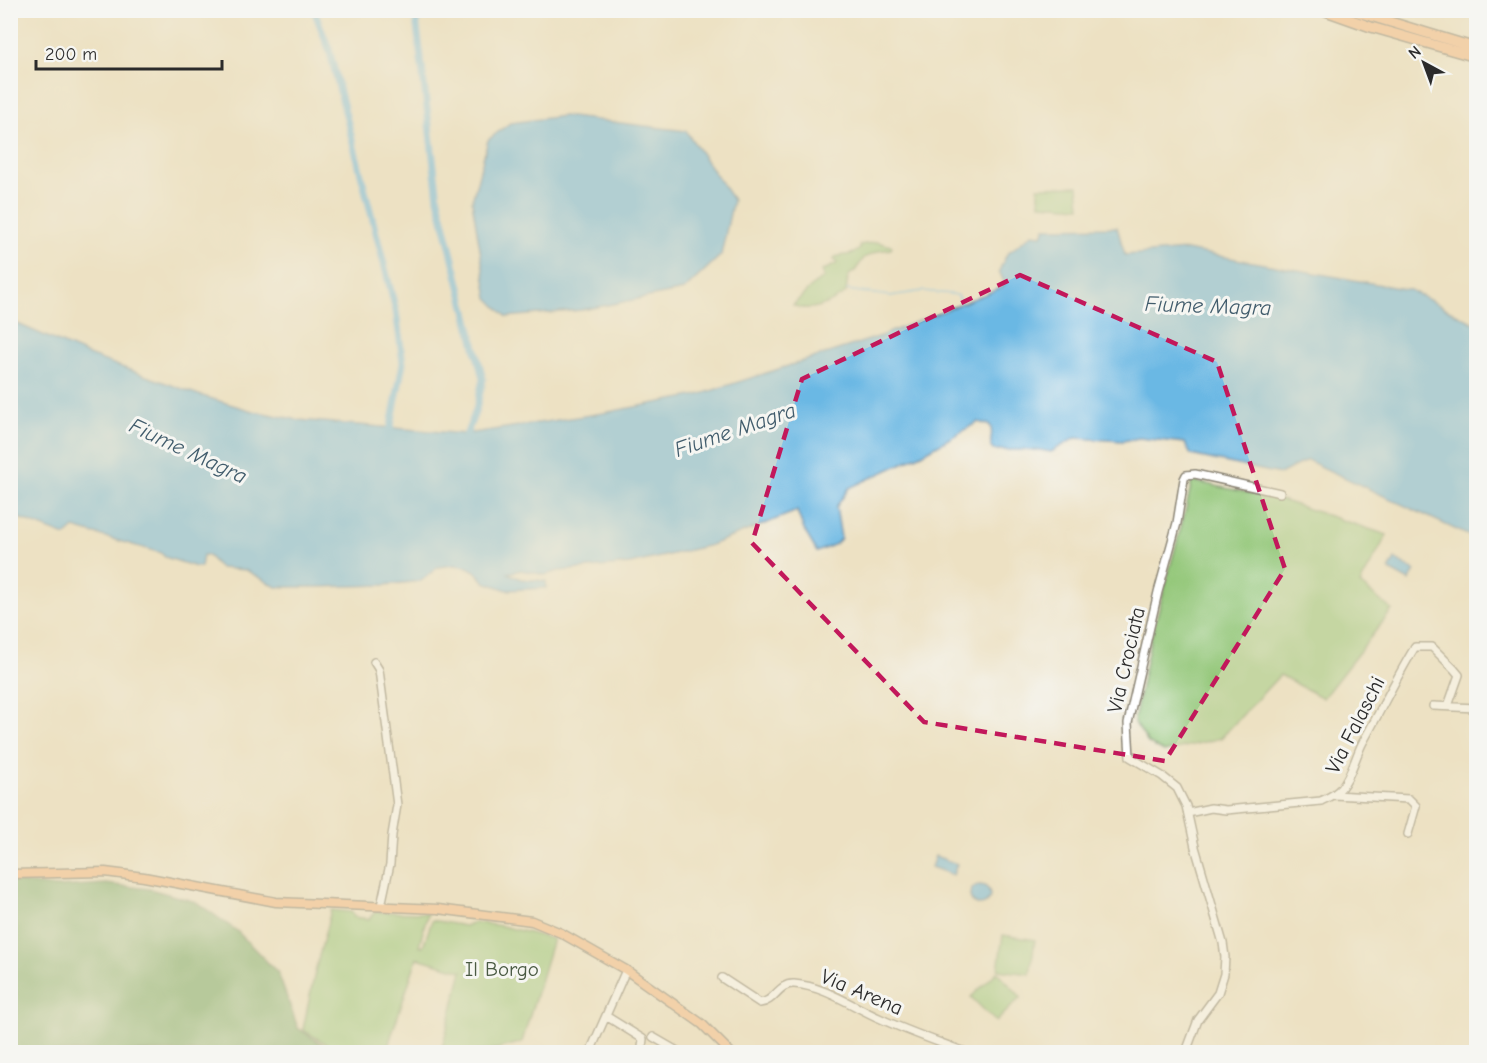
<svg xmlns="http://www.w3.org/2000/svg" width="1487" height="1063" font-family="'Comic Neue',sans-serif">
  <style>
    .green { fill: #94c87a; stroke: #607a52; stroke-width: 1.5 }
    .forest { fill: #77ac6a; stroke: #516c4a; stroke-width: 1.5 }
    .water { fill: #6ab8e4; stroke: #4a7288; stroke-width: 1.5 }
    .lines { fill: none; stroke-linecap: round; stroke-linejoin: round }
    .stream { stroke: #6ab8e4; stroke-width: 1.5 }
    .canal { stroke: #6ab8e4; stroke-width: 7 }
    .minor-casing { stroke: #8c8677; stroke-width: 10 }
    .major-casing { stroke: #8c8677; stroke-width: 11 }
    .highway-casing { stroke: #8c8677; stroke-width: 12 }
    .minor { stroke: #fff; stroke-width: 7 }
    .major { stroke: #f9bc8a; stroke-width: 8 }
    .highway { stroke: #f9bc8a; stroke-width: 9 }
    .marked { fill: none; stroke: #c2185b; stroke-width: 4.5; stroke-dasharray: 12 8; stroke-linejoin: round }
    .labels { text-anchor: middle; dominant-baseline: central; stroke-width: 6; stroke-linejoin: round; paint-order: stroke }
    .street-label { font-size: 21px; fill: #2b2b2b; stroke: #f6f6f2 }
    .park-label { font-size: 21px; fill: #4a5a43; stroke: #f6f6f2 }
    .water-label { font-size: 22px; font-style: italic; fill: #415c6c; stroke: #f6f6f2 }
  </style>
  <rect width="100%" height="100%" fill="#f6f6f2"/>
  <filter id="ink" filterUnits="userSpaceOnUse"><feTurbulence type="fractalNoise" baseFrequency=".0167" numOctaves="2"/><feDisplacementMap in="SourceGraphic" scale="12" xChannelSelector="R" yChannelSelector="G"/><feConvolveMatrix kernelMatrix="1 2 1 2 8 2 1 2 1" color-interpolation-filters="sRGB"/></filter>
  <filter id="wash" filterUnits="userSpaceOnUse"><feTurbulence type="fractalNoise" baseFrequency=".008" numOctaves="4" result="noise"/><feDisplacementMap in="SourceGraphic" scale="24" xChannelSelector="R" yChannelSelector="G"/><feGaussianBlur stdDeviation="1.35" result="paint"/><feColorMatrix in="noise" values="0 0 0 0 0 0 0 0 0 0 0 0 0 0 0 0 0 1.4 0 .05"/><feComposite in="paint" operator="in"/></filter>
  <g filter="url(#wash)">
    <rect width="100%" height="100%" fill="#ede1c3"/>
    <path class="green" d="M1078,186L1080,207L1040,204L1038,187Z
      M877,242L892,246L891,249L878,251L864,258L855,271L848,276L846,293C831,303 811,314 793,305L814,284L824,278L822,271L836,264L837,262L834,260L835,257C845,253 848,258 860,249V245Z
      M1192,481L1278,499L1387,535L1360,584L1392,610L1323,698L1280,675L1221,738L1164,752L1148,743L1134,721L1150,642L1186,508Z
      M331,910L352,912L354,917L369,919L375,912L428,913L419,946L423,947L432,920L465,926L474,922L502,926L553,939L522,1042C493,1051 472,1057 442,1048L462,971L417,958L386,1052H340L306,1032L303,1029L315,972Z
      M1003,935L1035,940L1030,974L998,970Z
      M997,972L1021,997L996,1022L971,997Z"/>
    <path class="forest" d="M11,881L56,887L106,884L150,889L196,902L237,931L278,973L298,1028L333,1052H11Z"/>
    <path class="water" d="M563,116L686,131L733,200L721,255L684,290L582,310L507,317L488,298L472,201L488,140L510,123Z
      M1117,227L1125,255L1186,250L1410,290L1476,324V539L1307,460L1280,474L1191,455L1185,443L1139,438L1123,441L1075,438L1051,452L1040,450H993C987,442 995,434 990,425L978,422L922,454L849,488L836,507L841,538L836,544L817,552L804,530L797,511L711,545L630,564L559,571L545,575L521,570L508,573L521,579L546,581V588L507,590L485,582L475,571L467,567L455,565L438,567L421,581L384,585L318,587H276L246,570L220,568L207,555H203L201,567H196L165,557L161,553L74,528L65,536L11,515V321L91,356L199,395L253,411L299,420L466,434L603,413L698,395L878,337L1003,287L1005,284L999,271L1007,254L1032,234L1042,235L1045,228Z
      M1395,559L1415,571L1409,581L1389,570Z
      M935,856L957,864L953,875L931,867Z
      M970 895a10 10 0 1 1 20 0a10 10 0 1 1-20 0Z"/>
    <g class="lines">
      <path class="stream" d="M847,290L890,296L923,291L951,294L957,295L961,302"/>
      <path class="canal" d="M314,10L329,49L396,311L403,363L389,436
        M415,10L438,199L483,379L476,410L463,443"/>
    </g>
  </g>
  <g filter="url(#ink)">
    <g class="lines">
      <g class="minor-casing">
        <path id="minor" d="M374,662L379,670L397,805L392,835L390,864L381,906
          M1433,706L1476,708
          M1334,795L1409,799L1416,806L1408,834
          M1188,813L1211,808L1226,810L1321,801C1329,797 1335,795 1341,788C1352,775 1355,757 1363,742C1381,710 1396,678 1415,647H1432L1454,669L1459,675L1448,706
          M722,978L760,1003C775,1002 778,983 794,984C824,986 852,1006 879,1018C907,1031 936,1041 965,1052
          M606,1016L643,1039L642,1047
          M653,1037L679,1052
          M590,1052L626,970
          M1186,1052L1198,1020L1218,993L1224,974L1225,957L1223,943L1195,847L1186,806L1177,788L1162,776L1130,757L1128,723L1158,592L1177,523L1184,479L1186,475L1195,474L1280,493"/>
      </g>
      <g class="major-casing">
        <path id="major" d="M10,874L105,872L144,877L276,902L438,909L532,921L561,933L626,970L702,1024L730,1052"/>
      </g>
      <g class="highway-casing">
        <path id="highway" d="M1323,10L1371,27L1476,57
          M1351,10L1476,48"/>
      </g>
      <use href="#minor" class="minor"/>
      <use href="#major" class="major"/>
      <use href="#highway" class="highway"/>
    </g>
  </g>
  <path d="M0 0H1487V1063H0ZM1020,275L1217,362L1285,569L1165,761L924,722L752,543L802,379Z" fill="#ede1c3" fill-opacity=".55" fill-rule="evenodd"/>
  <path class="marked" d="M1020,275L1217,362L1285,569L1165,761L924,722L752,543L802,379Z"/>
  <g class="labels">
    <g class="street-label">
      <text transform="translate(1126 660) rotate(-77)">Via Crociata</text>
      <text transform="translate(1355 725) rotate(-63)">Via Falaschi</text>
      <text transform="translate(862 992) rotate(23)">Via Arena</text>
    </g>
    <g class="park-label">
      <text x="502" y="969">Il Borgo</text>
    </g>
    <g class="water-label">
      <text transform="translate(1208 306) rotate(2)">Fiume Magra</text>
      <text transform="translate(735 430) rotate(-19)">Fiume Magra</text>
      <text transform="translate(188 451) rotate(25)">Fiume Magra</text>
    </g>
  </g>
  <rect width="1487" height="1063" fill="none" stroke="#f6f6f2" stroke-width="36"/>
  <g transform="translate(1424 63) rotate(319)" stroke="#f6f6f2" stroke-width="4.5" paint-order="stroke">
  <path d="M0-4.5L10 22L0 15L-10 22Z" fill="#2b2b2b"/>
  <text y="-9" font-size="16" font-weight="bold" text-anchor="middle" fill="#2b2b2b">N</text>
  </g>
  <path d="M36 60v9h186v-9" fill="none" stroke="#2b2b2b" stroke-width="3"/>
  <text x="45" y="60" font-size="18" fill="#2b2b2b" stroke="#f6f6f2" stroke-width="4.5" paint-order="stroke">200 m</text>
</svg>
